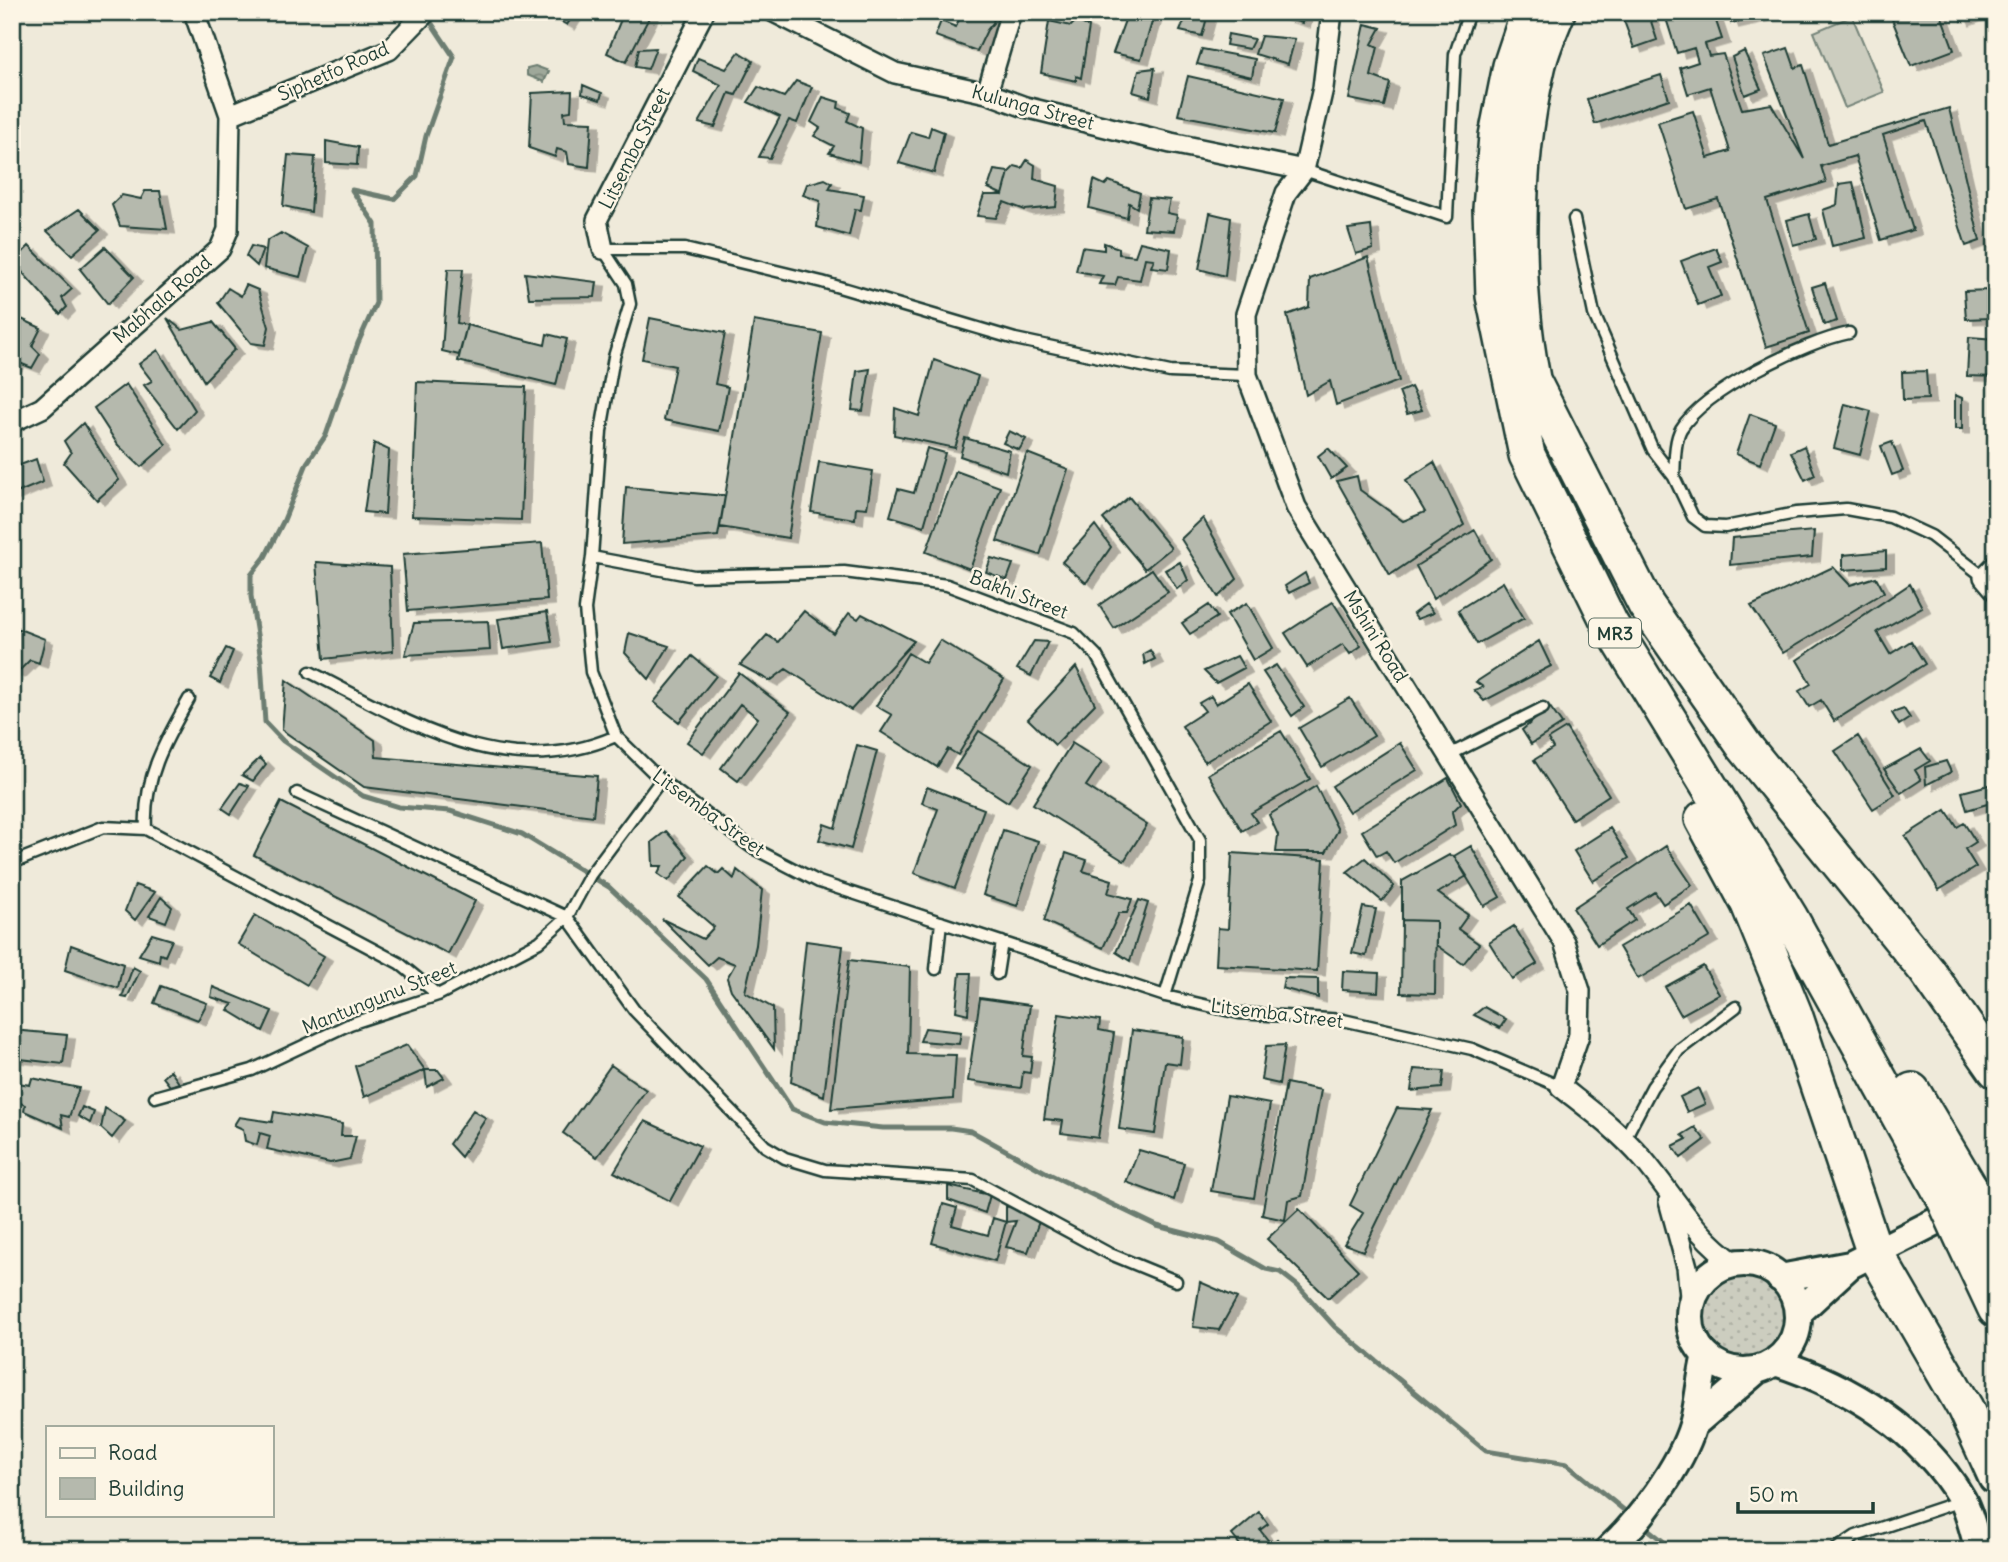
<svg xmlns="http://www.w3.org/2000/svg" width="2008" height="1562" font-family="Delius,sans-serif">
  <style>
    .green { fill: url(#green-dots); stroke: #76857a; stroke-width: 2 }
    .pitch { fill: #cccdbf; stroke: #76857a; stroke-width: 2 }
    .water { fill: url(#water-waves); stroke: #6c7d71; stroke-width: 2 }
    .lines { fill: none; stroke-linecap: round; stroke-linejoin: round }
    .stream { stroke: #6c7d71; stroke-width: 5 }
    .building { fill: #b5b9ad; stroke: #1f3d34; stroke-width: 2; filter: url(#shadow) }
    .lane-casing { stroke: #1f3d34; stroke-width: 15 }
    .street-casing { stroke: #1f3d34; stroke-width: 24 }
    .secondary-casing { stroke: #1f3d34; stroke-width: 32 }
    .highway-casing { stroke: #1f3d34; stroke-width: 40 }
    .lane { stroke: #fcf5e5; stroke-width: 10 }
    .street { stroke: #fcf5e5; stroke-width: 19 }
    .secondary { stroke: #fcf5e5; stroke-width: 26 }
    .highway { stroke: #fcf5e5; stroke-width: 35 }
    .highway-bridge-casing { stroke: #1f3d34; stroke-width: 40; stroke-linecap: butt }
    .highway-bridge { stroke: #fcf5e5; stroke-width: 35 }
    .labels { text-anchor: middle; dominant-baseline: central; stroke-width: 5; stroke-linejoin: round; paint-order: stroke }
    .shield { fill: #fcf5e5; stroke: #617469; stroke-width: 2 }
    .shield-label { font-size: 18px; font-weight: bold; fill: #1f3d34 }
    .street-label { font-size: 19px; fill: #1f3d34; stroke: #fcf5e5 }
  </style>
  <defs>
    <pattern id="green-dots" width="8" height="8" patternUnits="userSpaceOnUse" patternTransform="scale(1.75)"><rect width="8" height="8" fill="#cccdbf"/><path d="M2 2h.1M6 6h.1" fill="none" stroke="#afb1a5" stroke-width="1.8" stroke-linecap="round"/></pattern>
    <pattern id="water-waves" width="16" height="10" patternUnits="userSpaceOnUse" patternTransform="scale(1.75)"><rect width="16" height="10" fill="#9fa89a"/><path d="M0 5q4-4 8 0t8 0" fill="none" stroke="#818a7e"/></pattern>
    <filter id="shadow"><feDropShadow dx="8" dy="4.5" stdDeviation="0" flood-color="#0004"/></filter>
  </defs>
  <rect width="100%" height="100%" fill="#efeada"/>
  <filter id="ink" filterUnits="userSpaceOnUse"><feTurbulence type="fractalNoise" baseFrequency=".0143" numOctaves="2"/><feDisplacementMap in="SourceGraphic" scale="14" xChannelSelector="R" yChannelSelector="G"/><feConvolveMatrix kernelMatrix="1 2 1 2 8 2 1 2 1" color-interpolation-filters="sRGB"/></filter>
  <g filter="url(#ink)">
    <path class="green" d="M1699 1319a45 45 0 1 1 90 0a45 45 0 1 1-90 0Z"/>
    <path class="pitch" d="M1852,16L1884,92L1845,108L1814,32Z"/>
    <path class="water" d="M535,66L549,71L544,82L527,75V68Z"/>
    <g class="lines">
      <path class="stream" d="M428,18L454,57L426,136L417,176L394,199L352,190L375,224L376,303L358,343L326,435L307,463L284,520L265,557L251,575V597L261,660L265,722L283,741L363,796L399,807L450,811L522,834L609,887L706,979L792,1109L825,1122L883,1128H951L971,1131L1047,1173L1157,1226L1219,1242L1266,1269L1280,1272L1298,1286L1335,1327L1486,1451L1567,1464L1630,1515
        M1644,1526L1674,1550"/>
    </g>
    <path class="building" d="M554,12H575L567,25L553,17Z
      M624,12L651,14L626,62L607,53Z
      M962,12H995L993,23L987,30L977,51L935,36L941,21L956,27Z
      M1059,12H1095L1094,17L1082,16L1079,22L1089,27L1081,78L1076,76V81L1041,73L1049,21L1071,26L1075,22L1058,17Z
      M1128,12H1155L1141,59L1113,53Z
      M1188,12L1208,14L1202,36L1180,31Z
      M1266,12H1305L1302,23Z
      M1648,12L1657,40L1634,48L1621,13Z
      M1664,12H1713L1722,39L1705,44L1709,56L1723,54L1742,109L1771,104L1804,159L1764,56L1788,48L1795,68L1803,65L1828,144L1949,108L1980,241L1966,246L1926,121L1883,135L1913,230L1881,240L1855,156L1821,166L1826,182L1767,200L1809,333L1766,347L1718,199L1686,209L1658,122L1693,111L1708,158L1730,151L1710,87L1688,94L1680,68L1698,62L1694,48L1677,53Z
      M1727,12H1769L1770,14L1731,23Z
      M1889,12H1940L1954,50L1911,66Z
      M1958,12H1984L1962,21Z
      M1365,24L1381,28L1372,44L1378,47L1371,76L1390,83L1384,106L1349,99Z
      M1228,34L1254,39L1249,49L1226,45Z
      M1261,36L1295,39L1288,64L1255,54Z
      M656,48L648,69L635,67L639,49Z
      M1202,49L1255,59L1252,77L1197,64Z
      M1744,51L1761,89L1745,95L1732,57Z
      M739,52L753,61L736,95L729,93L715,127L699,123L721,85L693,71L698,58L726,69Z
      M1155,68L1150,97L1133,92L1139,70Z
      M1661,75L1669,99L1595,124L1587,99Z
      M1188,76L1284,98L1275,133L1178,115Z
      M796,81L812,87L797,123L789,120L770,158L759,157L780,117L748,102L758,87L784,97Z
      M583,85L602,93L600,100L582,94Z
      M572,91L571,111L564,112L565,121L592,122L589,167L569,164L567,152L557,149L555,157L529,148L532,93Z
      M823,97L839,102L838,108L850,113L847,121L862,128L859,162L829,153L834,146L814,136L820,128L811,122Z
      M931,127L944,132L934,173L899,163L911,132L928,137Z
      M326,141L358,147L357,165L326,163Z
      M288,155L315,157L311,212L283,206Z
      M1027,160L1035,165L1034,179L1058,186L1056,207L1025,210L1004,202L996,218L977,216L984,195H1003L1009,172L1015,166L1022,168Z
      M994,170L1009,172L1003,195L988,188Z
      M825,179L832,183L829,189L864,195L861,210L855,209L849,236L817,227L820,201L803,195L807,184Z
      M1094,180L1105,185L1109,181L1140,193L1137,208L1129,203L1127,218L1089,208Z
      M1853,182L1866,238L1832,246L1823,210L1837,205L1839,184Z
      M145,191H160L167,229L120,226L112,205L122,195L141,199Z
      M1149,198L1170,200L1167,213L1177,215L1174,231L1144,229Z
      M79,209L100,230L72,255L47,231Z
      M1210,213L1231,218L1225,276L1199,269Z
      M1809,214L1816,239L1793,245L1787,220Z
      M1371,226L1373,249L1356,254L1348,229Z
      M281,233L308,248L300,277L264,268L267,241Z
      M1140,242L1171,249L1168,269L1151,267L1154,259L1145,258L1140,280L1118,277L1115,285L1099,284L1103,276L1076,271L1082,247L1104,250V243L1119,248V254L1135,256Z
      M29,246L72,289L62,298L67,307L60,314L13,262Z
      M251,246L263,249L257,266L246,256Z
      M105,247L134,277L108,304L80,269Z
      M1716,248L1722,262L1709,267L1721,296L1698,305L1681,261Z
      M1368,257L1399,381L1336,405L1330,381L1306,395L1287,315L1309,307L1310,279Z
      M448,269H463L457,323L467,325L459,355L442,351Z
      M525,273L597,282L595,297L529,298Z
      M1825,283L1837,321L1824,325L1812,287Z
      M246,285L258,290L269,327L265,345L251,343L218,303L228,288L241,296Z
      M1989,290L1990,318L1966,319L1964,291Z
      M17,317L41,328L32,346L40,354L32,368L17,362L12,367V329Z
      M167,318L182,330L213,322L235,349L204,381Z
      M650,318L725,333L715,384L728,387L719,431L664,420L675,366L642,359Z
      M754,321L822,333L788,538L720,527Z
      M467,325L545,345L547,334L567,339L556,385L458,361Z
      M1969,337L1996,339V377L1967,376Z
      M158,350L195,410L178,429L144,385L152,381L139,364Z
      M934,360L978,376L955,448L894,435L895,408L919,416Z
      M870,369L863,411L852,410L857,371Z
      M1926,371L1928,399L1903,400L1902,372Z
      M417,382L526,387L521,520L412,516Z
      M126,384L166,445L141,467L118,445L94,408Z
      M1411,387L1422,410L1407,414L1399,392Z
      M1955,395L1962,398V429H1955Z
      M1845,404L1871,411L1860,455L1834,448Z
      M1750,414L1775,423L1760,464L1736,454Z
      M83,423L119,480L97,500L64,463L71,453L64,441Z
      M1009,431L1026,439L1019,450L1003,443Z
      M965,438L1010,451L1006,472L960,456Z
      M1892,442L1903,471L1892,475L1881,446Z
      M374,443L389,450L385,514L364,512Z
      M1804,446L1815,475L1805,480L1791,452Z
      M927,448L945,453L924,526L890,516L898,489L914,493Z
      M1328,448L1347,468L1331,479L1318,456Z
      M1027,453L1068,469L1040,555L997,541Z
      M36,459L43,482L12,495V468Z
      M819,462L873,471L867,508L856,507L855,519L811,512Z
      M1434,462L1464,525L1390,575L1337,481L1357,476L1360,490L1403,521L1425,512L1406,480Z
      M956,471L1000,487L970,569L926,552Z
      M626,487L725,496L718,536L622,544Z
      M1129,497L1171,548L1145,569L1103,519Z
      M1203,518L1237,579L1218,597L1181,539Z
      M1095,525L1111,547L1086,583L1062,562Z
      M1475,530L1491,559L1433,599L1416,566Z
      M1814,531L1812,557L1730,565L1732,538Z
      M542,543L547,600L408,611L403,554Z
      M1886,551V567L1843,570V555Z
      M991,558L1013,564L1007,580L986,572Z
      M316,562L390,567L393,651L324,659Z
      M1180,562L1188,580L1177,589L1165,570Z
      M1833,567L1850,585L1876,577L1884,592L1783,653L1751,606Z
      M1152,569L1168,592L1114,628L1099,605Z
      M1305,573L1309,583L1289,593L1285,586Z
      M1503,582L1524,618L1477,644L1458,610Z
      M1910,584L1922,607L1877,632L1890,654L1911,641L1925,664L1834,721L1821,700L1809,707L1799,691L1811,684L1797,660Z
      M1333,602L1361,646L1350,654L1343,644L1307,667L1285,633Z
      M1247,603L1273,648L1253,660L1227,614Z
      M1426,604L1433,613L1417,619L1413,614Z
      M1209,605L1217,617L1190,634L1182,623Z
      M804,611L834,634L849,613L858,619L862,614L914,641L851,710L786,669L770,681L740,665L767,635L778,642Z
      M547,612L552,642L503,649L498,619Z
      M488,621L490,650L405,655L414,623Z
      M19,629L45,639L39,663L30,660L17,673L12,672V634Z
      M629,633L669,646L649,679L625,653Z
      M940,640L1004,679L958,755L948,749L937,767L881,732L892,715L876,706L908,653L925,663Z
      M1034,641L1048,642L1031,676L1017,669Z
      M1539,641L1551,666L1484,701L1474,690L1483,687L1476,682Z
      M226,648L233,651L220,683L210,678Z
      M1150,650L1155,659L1145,664L1143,654Z
      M692,656L716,676L679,722L654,702Z
      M1237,656L1244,668L1216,683L1204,671Z
      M1276,665L1304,707L1292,716L1263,672Z
      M1076,667L1095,704L1055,745L1028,719Z
      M739,673L790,712L738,781L721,768L758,718L740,704L703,753L687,742Z
      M286,680L375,740L376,757L597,776L593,816L364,787L282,730Z
      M1248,684L1271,721L1205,762L1182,726L1205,711L1199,703L1211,696L1216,704Z
      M1350,698L1374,736L1322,767L1299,728Z
      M1550,707L1562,724L1531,744L1522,730Z
      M1904,709L1910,718L1899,725L1892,713Z
      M1566,728L1609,795L1572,819L1534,760L1553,748L1548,739Z
      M979,731L1032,765L1008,802L955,768Z
      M1281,731L1310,779L1251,813L1257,822L1242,831L1208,774Z
      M1858,736L1895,795L1873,809L1835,751Z
      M1072,743L1102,762L1086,786L1147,825L1124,861L1033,804Z
      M1400,743L1417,770L1349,812L1332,786Z
      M857,745L877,751L851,849L819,840L824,824L835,828Z
      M1921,749L1930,761L1915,770L1921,780L1901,793L1884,769Z
      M260,758L266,764L253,781L242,775Z
      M1946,761L1951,772L1926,785L1925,767Z
      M1448,778L1461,803L1452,812L1455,825L1394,863L1386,851L1377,856L1362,831Z
      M240,783L249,786L231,814L222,808Z
      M1989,785L1994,802L1967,810L1962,792Z
      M1316,786L1338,830L1326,852H1276L1278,835L1269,815Z
      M927,787L984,809L955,888L914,873L938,809L922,803Z
      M281,802L475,901L448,954L254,855Z
      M1946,810L1957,827L1964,823L1976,842L1965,849L1976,867L1939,890L1905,836Z
      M1610,828L1629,858L1593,881L1574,851Z
      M1003,830L1038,841L1017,906L983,895Z
      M666,831L688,856L668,881L658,874L662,866H653L652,842Z
      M1471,846L1500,897L1484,906L1454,856Z
      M1666,846L1692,885L1663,904L1655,892L1628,909L1635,920L1597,945L1573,908Z
      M1066,853L1087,860L1083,871L1112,880L1108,893L1132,899L1127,913H1119L1103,948L1044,921Z
      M1232,853L1324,859L1317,971L1216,965L1218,928L1228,929Z
      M1449,855L1454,856L1467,876L1438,893L1468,915L1458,929L1479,944L1463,964L1436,945V921L1402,920V881Z
      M1365,858L1394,886L1382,901L1347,872Z
      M708,866L718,874L723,869L734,879L737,870L762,890L756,945L745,992L773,1008L774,1049L731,990L727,978L735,964L717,957L708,965L662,919L703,939L714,927L679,897Z
      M135,885L155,892L135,920L125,911Z
      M161,897L172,907L166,922L149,916Z
      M1139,900L1148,903L1130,961L1116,952Z
      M1691,905L1710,937L1638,979L1619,947Z
      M1363,907L1376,909L1366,956L1352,953Z
      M255,915L324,956L307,985L238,944Z
      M1402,920L1436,921L1435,994L1401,993Z
      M1514,926L1537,964L1512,979L1489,942Z
      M152,934L172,940L165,956L160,954L159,961L139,955Z
      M806,941L843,946L824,1096L791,1082Z
      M71,945L123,964L118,988L65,970Z
      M849,960L910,967L908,1054L956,1055L953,1099L831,1109Z
      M1703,966L1719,994L1681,1015L1665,987Z
      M133,967L140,971L127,998L122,997Z
      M1343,971L1379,973L1378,992L1342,990Z
      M960,973H971L968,1014L956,1011Z
      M1284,978L1318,979V998L1282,988Z
      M161,986L207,1003L198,1020L154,1003Z
      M213,987L272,1011L263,1031L228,1010L233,1004L211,997Z
      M980,998L1030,1005L1023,1056L1032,1057L1030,1073L1023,1072L1021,1088L968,1081Z
      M1484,1007L1506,1019L1500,1028L1474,1015Z
      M1059,1014L1100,1020L1099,1030L1114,1033L1098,1138L1061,1133L1063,1121L1044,1119Z
      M925,1028L961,1032L959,1044L920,1041Z
      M12,1030L67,1035L63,1064L12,1058Z
      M1132,1030L1183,1037L1180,1064L1165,1062L1155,1134L1119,1129Z
      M407,1045L425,1070L364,1097L355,1066Z
      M1285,1045L1279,1084L1261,1080L1266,1046Z
      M611,1065L646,1090L597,1157L563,1133Z
      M1414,1069L1444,1071L1442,1088L1411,1091Z
      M170,1070L179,1083L170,1086L163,1077Z
      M425,1070H438L444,1078L427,1087Z
      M32,1078L79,1088L69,1117L61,1115L63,1128L24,1111L25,1105L14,1100L18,1083L30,1085Z
      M1286,1083L1321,1090L1302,1196L1288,1200L1285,1220L1262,1215Z
      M1698,1088L1705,1104L1687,1112L1680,1097Z
      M1227,1096L1270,1104L1254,1198L1211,1191Z
      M82,1107L94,1112L90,1123L78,1116Z
      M105,1108L125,1121L112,1138L101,1128Z
      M1397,1108L1432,1110L1363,1251L1344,1244L1363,1213L1350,1205Z
      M473,1110L486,1118L461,1157L449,1144Z
      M274,1112L342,1124L341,1136H356L350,1159L330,1163L267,1149L270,1136L260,1133L257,1145L245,1141L243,1129L234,1125L239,1117L272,1122Z
      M645,1121L700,1146L670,1201L614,1172Z
      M1695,1127L1705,1140L1681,1158L1673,1146L1687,1139L1682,1135Z
      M1139,1150L1184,1163L1174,1200L1126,1182Z
      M948,1186L990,1195L985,1213L948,1200Z
      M943,1204L957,1208L952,1225L988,1235L993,1218L1006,1222L995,1261L932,1243Z
      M1006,1206L1041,1216L1028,1252L1006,1247L1016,1221L1006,1222Z
      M1299,1209L1358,1270L1328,1298L1267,1239Z
      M1200,1282L1237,1298L1219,1330L1193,1327Z
      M1259,1512L1268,1524L1260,1530L1271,1544L1277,1539L1286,1550H1244L1232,1535Z"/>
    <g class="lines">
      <g class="lane-casing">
        <path id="lane" d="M1304,170L1447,217L1455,54L1469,12
          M1574,219L1594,314L1653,450L1674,477L1693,517L1705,526L1725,527L1796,513L1846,509L1890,517L1931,536L1984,577
          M603,249L626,284L630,304L614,357L601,431L592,557L585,609L591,672L616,736L661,780L751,847L819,882L1165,996L1239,1013L1343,1020L1472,1049L1561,1087
          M603,249H685L822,282L1015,339L1170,372L1247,375
          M1674,477C1675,463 1674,441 1681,429C1705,390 1805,342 1849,333
          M592,557L694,576L844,572L947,585L1074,633L1096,655L1200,840V881L1165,996
          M310,672C409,722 504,785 616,736
          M1451,754L1543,708
          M297,793L567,917L634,1010L765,1146L785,1158L825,1170L973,1180L1108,1253L1176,1281
          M146,829C143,779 165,741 189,699
          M12,863L103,827L146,829L399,963L438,995
          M936,969L941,922
          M997,974L1002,942
          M155,1097L252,1070L350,1024L438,995L539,942L567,917L590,875L661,780
          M1624,1140L1652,1087L1679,1050L1736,1007
          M1835,1550L1856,1536L1961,1501"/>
      </g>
      <g class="street-casing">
        <path id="street" d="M774,12L895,73L987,93L1025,107L1171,143L1304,170
          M1332,12L1323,88L1304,170L1286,193L1246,314L1247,375L1296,507L1564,942L1580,991L1579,1035L1561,1087C1590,1110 1619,1131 1643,1159C1675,1197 1694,1235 1736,1264
          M987,93L1011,12
          M230,115L389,50L426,12
          M603,249L597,220L704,12
          M12,422L42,408L220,249L228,230L230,115L194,12
          M1996,565L1984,577L1996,591
          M1669,1201L1687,1267L1691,1306"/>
      </g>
      <g class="secondary-casing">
        <path id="secondary" d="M1690 1317a54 54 0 1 1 108 0a54 54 0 1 1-108 0Z
          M1780,1278L1850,1265
          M1798,1313L1850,1265L1996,1191
          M1775,1362C1849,1386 1921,1429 1962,1499C1970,1513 1974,1534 1979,1550
          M1693,1425L1757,1370
          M1608,1550C1639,1522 1681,1466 1693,1425C1699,1403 1700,1378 1706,1355"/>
      </g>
      <g class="highway-casing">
        <path id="highway" d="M1529,12L1511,66L1497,136L1491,209L1494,296L1527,455L1610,624L1790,918L1943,1195
          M1533,382L1646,605L1745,747L1927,971L1996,1070
          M1536,398C1513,295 1513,171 1537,68C1541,49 1550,30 1557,12
          M1703,819L1749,904L1794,1014L1874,1251L1965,1408L1996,1476
          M1912,1091L1969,1187
          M1965,1243L1996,1309"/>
      </g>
      <use href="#lane" class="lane"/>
      <use href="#street" class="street"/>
      <use href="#secondary" class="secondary"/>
      <use href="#highway" class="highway"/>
      <g class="highway-bridge-casing">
        <path id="highway-bridge" d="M1969,1187L1991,1233
          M1943,1195L1965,1243"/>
      </g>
      <use href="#highway-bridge" class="highway-bridge"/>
    </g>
  </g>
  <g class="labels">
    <rect class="shield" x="1589" y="618.5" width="52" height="29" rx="5"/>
    <g class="shield-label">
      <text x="1615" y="633">MR3</text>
    </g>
    <g class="street-label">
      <text transform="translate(333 71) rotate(-24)">Siphetfo Road</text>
      <text transform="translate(1033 107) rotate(15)">Kulunga Street</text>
      <text transform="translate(634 148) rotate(-63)">Litsemba Street</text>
      <text transform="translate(162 299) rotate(-41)">Mabhala Road</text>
      <text transform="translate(1019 594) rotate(21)">Bakhi Street</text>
      <text transform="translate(1376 636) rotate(58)">Mshini Road</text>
      <text transform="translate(709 812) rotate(36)">Litsemba Street</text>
      <text transform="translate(379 997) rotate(-22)">Mantungunu Street</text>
      <text transform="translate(1277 1013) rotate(7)">Litsemba Street</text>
    </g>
  </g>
  <rect width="2008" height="1562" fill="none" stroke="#fcf5e5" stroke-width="42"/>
  <rect x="21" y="21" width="1966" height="1520" fill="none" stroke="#1f3d34" stroke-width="2.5" filter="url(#ink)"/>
  <rect x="46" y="1426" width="228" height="91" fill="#fcf5e5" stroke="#a4ab9e" stroke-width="2"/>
  <rect x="60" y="1448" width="35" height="10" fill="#fcf5e5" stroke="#a4ab9e" stroke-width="2"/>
  <text x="108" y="1460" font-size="21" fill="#1f3d34">Road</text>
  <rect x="60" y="1478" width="35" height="21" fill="#b5b9ad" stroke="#a4ab9e" stroke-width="2"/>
  <text x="108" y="1496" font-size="21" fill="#1f3d34">Building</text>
  <path d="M1738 1502v10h135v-10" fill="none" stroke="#1f3d34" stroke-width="3.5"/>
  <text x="1749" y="1502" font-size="21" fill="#1f3d34" stroke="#fcf5e5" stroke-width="5" paint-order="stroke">50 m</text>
</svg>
